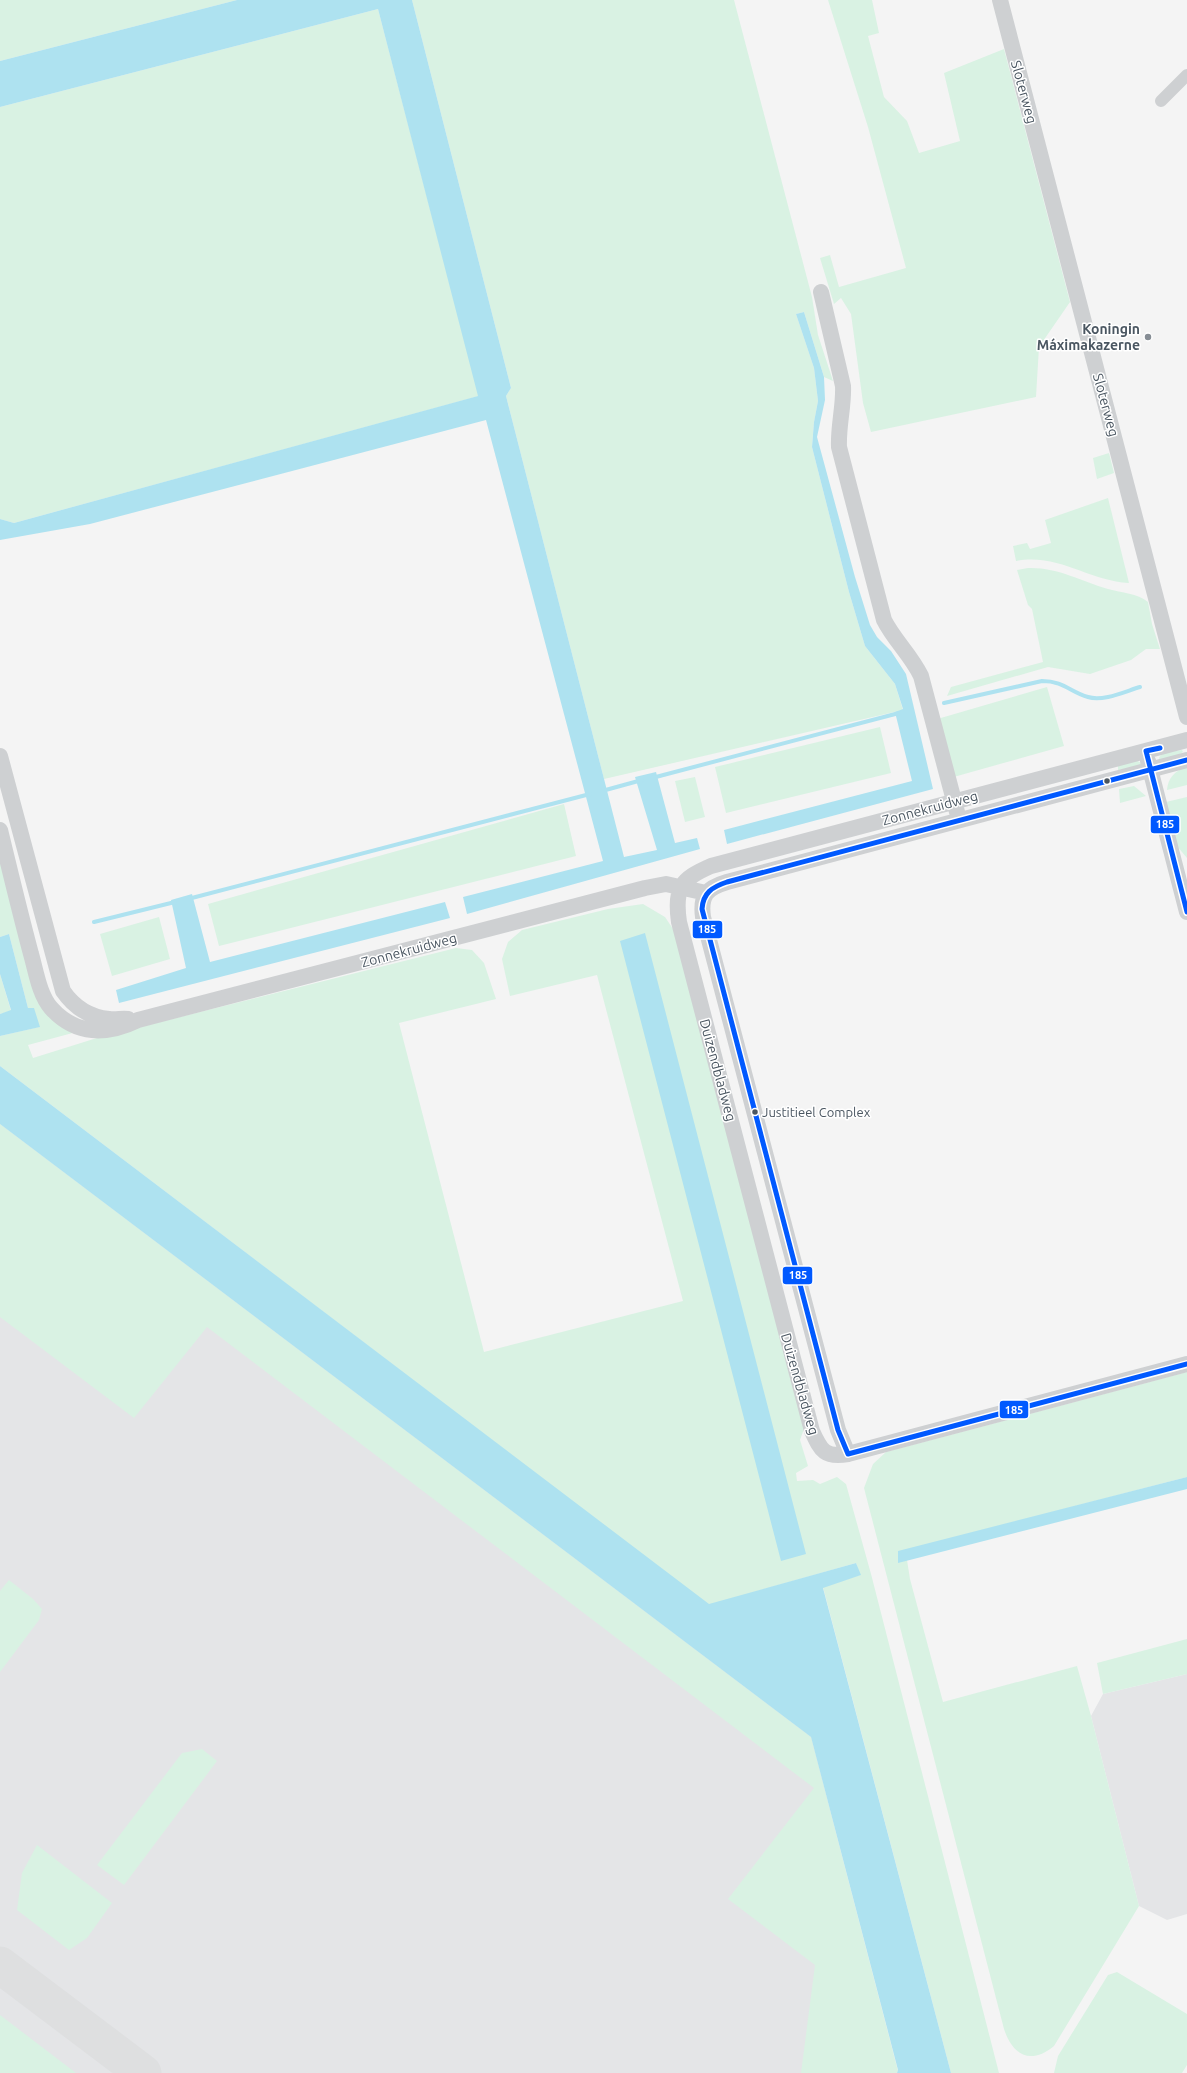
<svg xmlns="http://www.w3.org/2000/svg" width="1187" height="2073" font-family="Ubuntu,sans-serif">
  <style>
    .airport { fill: #e4e5e7 }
    .green { fill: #d9f2e3 }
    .water { fill: #aee2f0 }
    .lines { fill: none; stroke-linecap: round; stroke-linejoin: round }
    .stream { stroke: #aee2f0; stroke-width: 4 }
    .taxiway { stroke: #dedfe0; stroke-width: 37 }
    .pedestrian { stroke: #ced0d2; stroke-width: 12 }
    .minor { stroke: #ced0d2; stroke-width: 16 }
    .bus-1-casing { stroke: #fff; stroke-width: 8 }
    .bus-1 { stroke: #0059ff; stroke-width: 5 }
    .poi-dot { fill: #868d94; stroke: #fff; stroke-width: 1.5 }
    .bus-dot { fill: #4a5661; stroke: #fff; stroke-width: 1.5 }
    .labels { text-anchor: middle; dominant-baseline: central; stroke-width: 3; stroke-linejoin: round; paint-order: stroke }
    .bus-label { font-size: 13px; fill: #4a5661; stroke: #fff; text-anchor: start }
    .street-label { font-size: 14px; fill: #4a5661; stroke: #fff }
    .poi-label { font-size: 14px; font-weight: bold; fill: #4a5661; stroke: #fff; text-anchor: end }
    .line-badge { stroke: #fff; stroke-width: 1.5 }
    .badge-label { font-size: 11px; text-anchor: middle; font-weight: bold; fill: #fff }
  </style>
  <rect width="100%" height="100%" fill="#f4f4f4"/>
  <path class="airport" d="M0,1124L811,1737L897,2073H0Z
    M1187,1674V1914L1167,1920L1139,1906L1091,1716L1103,1694Z"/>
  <path class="green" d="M0,0H237L0,61Z
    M412,0H734L812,297L818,335L833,381L824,377L804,312L796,314L814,368L818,401L814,422L812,447L849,592L865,646L895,684L903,710L604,779L506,396L511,388Z
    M828,0H872L879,33L868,36L884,97L907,121L919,153L960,141L944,73L1004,49L1070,302L1039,347L1036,397L871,432L863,403L851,314L841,298L834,304L820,258L830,255L839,287L906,268L868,127Z
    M378,9L479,396L14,523L0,519V107Z
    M1109,453L1114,473L1097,479L1093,458Z
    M1108,498L1129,583C1088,581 1059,553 1016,561L1013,546L1027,543L1030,549L1051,543L1045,520Z
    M1028,568C1057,567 1081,581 1108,589C1122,593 1137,593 1148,602L1152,624L1160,649H1146L1131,660L1090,674L1048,667L947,696L951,687L1043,662L1032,609L1028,605L1017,570Z
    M1047,687L1064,746L943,780L927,722Z
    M880,727L891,773L726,813L715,767Z
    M1182,750L1183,752L1165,763L1161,762L1159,758L1162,753Z
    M1136,760L1141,763V766L1118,770V764Z
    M1187,767V785L1167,790C1168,778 1175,770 1187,767Z
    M695,777L705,817L685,822L675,781Z
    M1134,786L1146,796L1120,803L1119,789Z
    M1187,797V858L1177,846L1166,802Z
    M564,804L576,856L219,946L208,904Z
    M0,852L36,994L80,1031L28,1045L33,1058L100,1037L456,948L472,950L484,963L496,999L399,1023L484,1352L683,1301L597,975L510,996L502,959L508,942L522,930L608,909L643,904L665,917L675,932L805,1426L800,1440L808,1466L796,1473L797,1481L813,1480L820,1484L837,1477L846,1484L871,1574L999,2073H951L823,1587L860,1575L856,1563L709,1605L0,1066V1036L39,1027L28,1008L9,934L0,937Z
    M159,917L170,959L112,976L100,934Z
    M0,974L11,1011L0,1014Z
    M0,1124L811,1737L898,2071L897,2073H801L815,1965L728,1899L814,1788L207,1327L134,1418L0,1317Z
    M1187,1372V1477L898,1552V1562L907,1560L910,1579L943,1702L1077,1666L1091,1716L1139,1906L1054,2046C1031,2065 1013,2056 1004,2029L864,1488L873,1464L886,1452Z
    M9,1580L33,1599L42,1609L39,1620L0,1672V1591Z
    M1187,1639V1674L1103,1694L1097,1663Z
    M202,1749L217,1761L124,1885L97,1865L182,1753Z
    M37,1845L112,1903L87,1938L69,1950L17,1910L22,1873Z
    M1117,1972L1187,2014V2065L1182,2073H1054L1058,2056L1108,1975Z
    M0,2015L76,2073H0Z"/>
  <path class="water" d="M237,0H412L511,388L506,396L624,857L657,850L635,777L656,772L675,843L697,838L700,849L467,914L463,897L603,861L486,420L90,524L0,540V519L14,523L478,396L378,9L0,107V61Z
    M804,312L824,377L825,400L817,437L855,577L870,625L877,637L891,651L906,674L933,789L727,844L724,830L912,781L895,712L903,709L895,684L865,646L849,592L812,447L814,422L818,401L814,368L796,314Z
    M192,894L210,962L445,902L450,918L119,1003L116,990L186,968L171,900Z
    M645,933L806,1554L781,1561L620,941Z
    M9,934L28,1008H34L40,1027L0,1036V1014L11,1010L0,974V937Z
    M0,1066L709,1604L856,1563L861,1575L823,1588L951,2073H897L898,2070L811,1737L0,1124Z
    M1187,1477V1489L898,1563V1551Z"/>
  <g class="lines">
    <path class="stream" d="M944,703L1042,681C1064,681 1070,692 1088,697C1103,702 1126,691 1140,687
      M652,778L899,713
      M602,791L642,780
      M188,899L590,794
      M94,922L175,902"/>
    <path class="taxiway" d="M0,1965L143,2073"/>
    <path class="pedestrian" d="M1161,101L1187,75"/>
    <path class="minor" d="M1000,0L1187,717
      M821,292L843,386C844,406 838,426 839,447L884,620C894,640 911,655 921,676L957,812
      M1187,740L711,866C681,879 674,888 679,922L812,1431C821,1451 825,1458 848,1454L1187,1364
      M0,756L63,991C74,1007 89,1017 109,1019C116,1020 122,1018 128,1019
      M1148,761L1187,912
      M0,830C10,871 20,913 31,954C36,971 39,994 51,1008C76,1036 107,1035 138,1020L645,888L666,884L706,893
      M848,1454L838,1430L703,917C700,895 707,888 727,882L1187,760"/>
    <g class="bus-1-casing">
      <path id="bus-1" d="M1160,748L1146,751L1187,912
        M1187,760L727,882C712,887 703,893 702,909L838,1430L848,1454L1187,1364"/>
    </g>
    <use href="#bus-1" class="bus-1"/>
  </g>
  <circle class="poi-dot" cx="1148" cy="337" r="4"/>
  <g class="bus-dot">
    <circle cx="1107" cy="781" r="3.5"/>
    <circle cx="755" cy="1112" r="3.5"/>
  </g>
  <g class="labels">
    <g class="bus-label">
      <text x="762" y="1112">Justitieel Complex</text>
    </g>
    <g class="street-label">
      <text transform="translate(1024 92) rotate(75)">Sloterweg</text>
      <text transform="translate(1106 405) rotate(75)">Sloterweg</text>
      <text transform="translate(930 808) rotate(-15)">Zonnekruidweg</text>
      <text transform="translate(409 950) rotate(-15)">Zonnekruidweg</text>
      <text transform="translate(718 1070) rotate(75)">Duizendbladweg</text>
      <text transform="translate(800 1384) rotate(74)">Duizendbladweg</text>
    </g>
    <g class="poi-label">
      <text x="1140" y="329">Koningin<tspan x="1140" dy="16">Máximakazerne</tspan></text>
    </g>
  </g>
  <g class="line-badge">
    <rect x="1150" y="815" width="30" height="19" rx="4" fill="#0059ff"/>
    <rect x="692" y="920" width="31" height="19" rx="4" fill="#0059ff"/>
    <rect x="782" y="1266" width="31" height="19" rx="4" fill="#0059ff"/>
    <rect x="999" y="1400" width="30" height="19" rx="4" fill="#0059ff"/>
  </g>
  <g class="badge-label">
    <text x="1165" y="828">185</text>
    <text x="707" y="933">185</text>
    <text x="798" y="1279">185</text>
    <text x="1014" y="1414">185</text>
  </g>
</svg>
